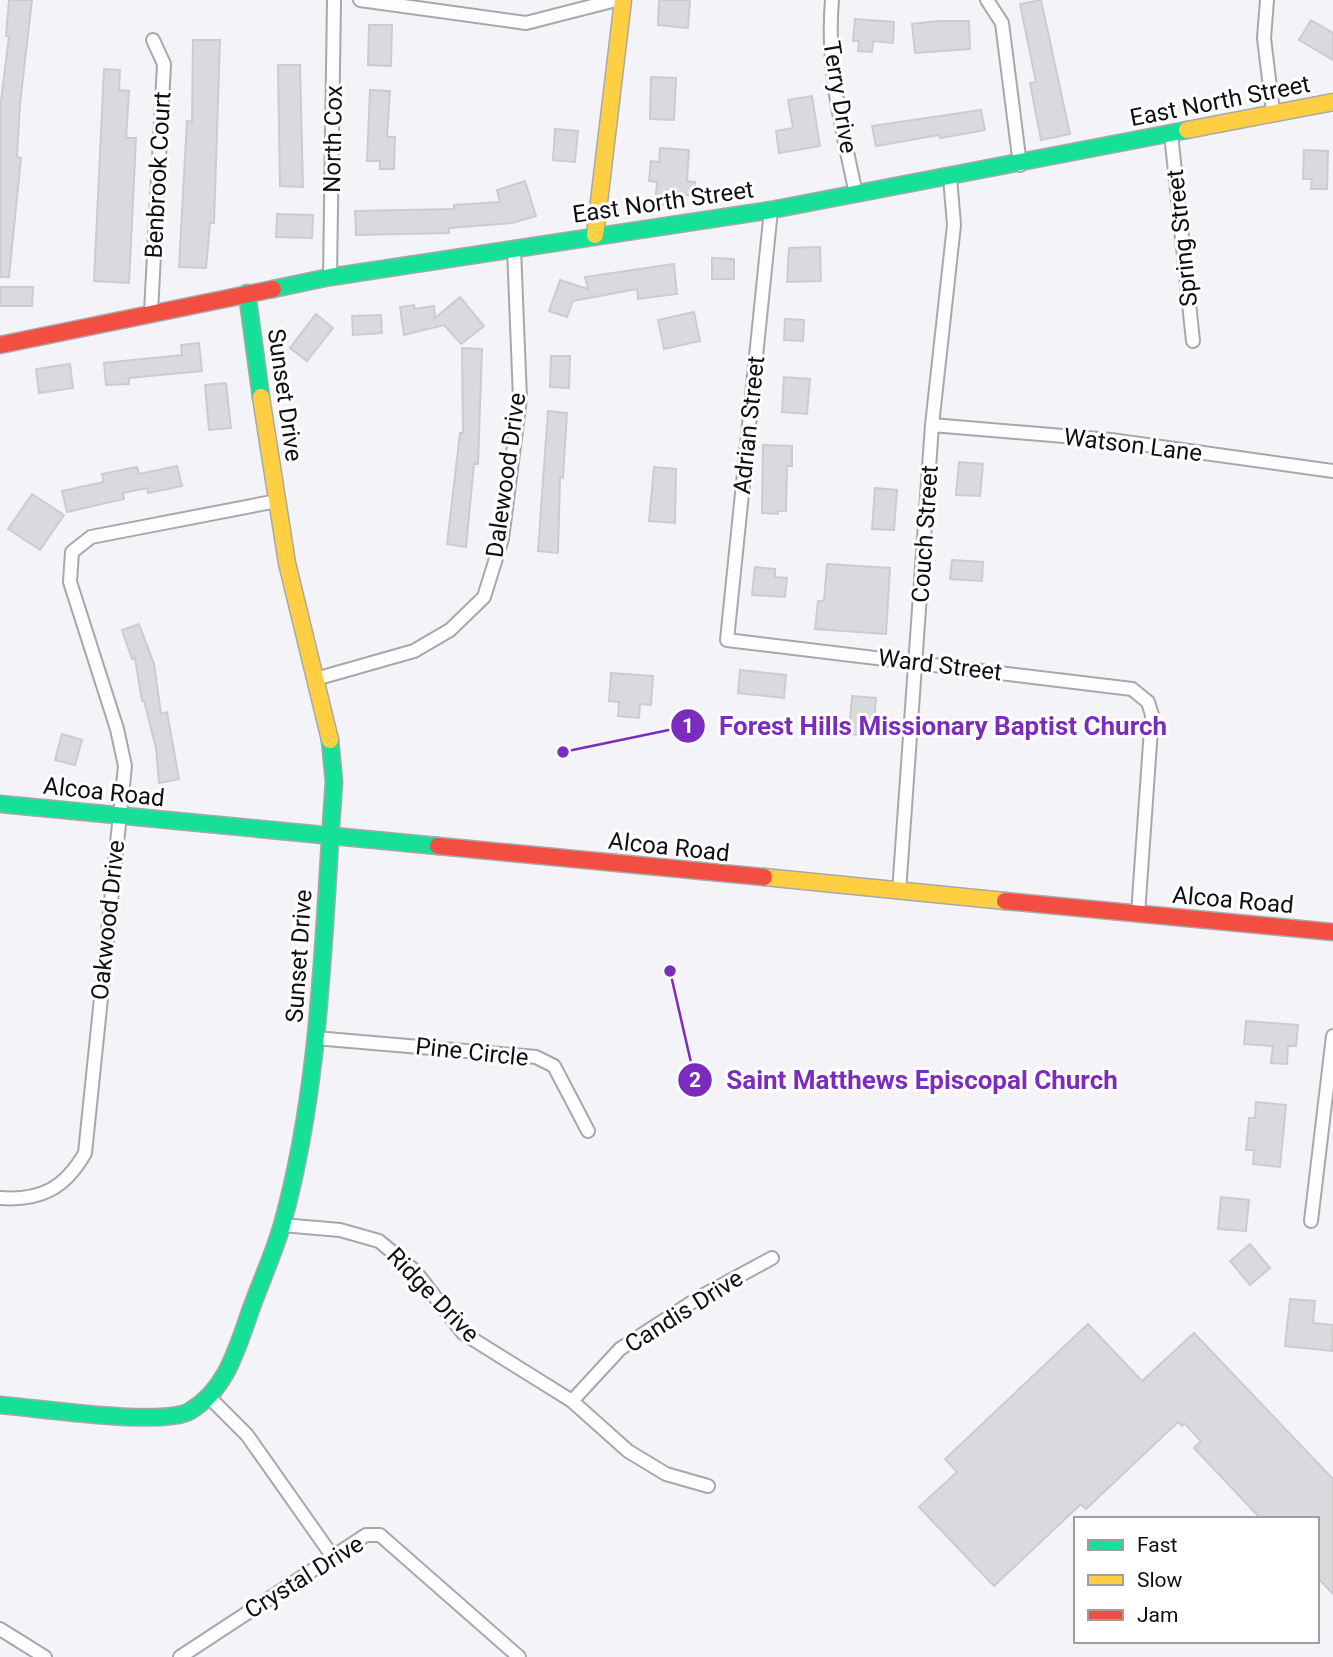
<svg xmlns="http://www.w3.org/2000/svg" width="1333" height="1657" font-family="Roboto,sans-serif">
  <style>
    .building { fill: #dadade; stroke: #cccccf; stroke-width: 2 }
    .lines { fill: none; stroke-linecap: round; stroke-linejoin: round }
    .street-casing { stroke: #a8a8ab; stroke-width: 16 }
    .fast-casing { stroke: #a8a8ab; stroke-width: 19 }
    .slow-casing { stroke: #a8a8ab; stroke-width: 19 }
    .jam-casing { stroke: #a8a8ab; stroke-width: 19 }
    .street { stroke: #fdfdfe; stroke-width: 12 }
    .fast { stroke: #16e098; stroke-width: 16 }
    .slow { stroke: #ffcf43; stroke-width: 16 }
    .jam { stroke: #f24e42; stroke-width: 16 }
    .labels { text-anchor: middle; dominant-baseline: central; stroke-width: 6; stroke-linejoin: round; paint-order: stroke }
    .street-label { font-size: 24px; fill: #0f0f12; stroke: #fff }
    .leader { fill: none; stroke: #7b2cbf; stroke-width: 2.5 }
    .callout-dot { fill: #7b2cbf; stroke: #fff; stroke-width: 2.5 }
    .mark-label { font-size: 21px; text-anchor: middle; font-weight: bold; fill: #fff }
    .callout-label { font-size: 26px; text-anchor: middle; font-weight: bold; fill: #7b2cbf; stroke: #fff; stroke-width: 6; stroke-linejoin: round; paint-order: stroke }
  </style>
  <rect width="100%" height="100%" fill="#f4f4f8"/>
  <path class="building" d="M9,0H32L20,104L17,157L21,158L9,277H0V109L9,36H6Z
    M659,0H690L688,28L658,25Z
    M1041,0L1070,134L1041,140L1030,83L1036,82L1020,4Z
    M855,19L894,22L893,43L873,41L872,52L858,51L859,41H853Z
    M1311,20L1333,33V60L1299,40Z
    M938,21H969L970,49L915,53L912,24Z
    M369,25H392L391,66L368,65Z
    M193,40H220L214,223H210L206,268L179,267L187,121L192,122Z
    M278,65H300L303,187L280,186Z
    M104,69L120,70L119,90L129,91L126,138H136L129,283L94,281Z
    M651,77L676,78L674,120L650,119Z
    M370,90L390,91L387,137H395L394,169H380V161H367Z
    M812,96L820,146L779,153L776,131L793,128L788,100Z
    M981,110L985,130L940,138L939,135L876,146L872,126Z
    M555,129L578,131L575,162L553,160Z
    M660,148L689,150L687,181L695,182L694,196L678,194L677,206L655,204L657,182L649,181L651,161L659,162Z
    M1304,150L1328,151L1327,189H1311L1312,179H1303Z
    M525,181L536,216L512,223L449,228V233L356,235L355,211L454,209V205L500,202L497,190Z
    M277,214L313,215L312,238L276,237Z
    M820,247L821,281L787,282L789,248Z
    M712,258L734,259V279H712Z
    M674,264L677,294L638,299L637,289L573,301L567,317L549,311L560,280L588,289L585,277Z
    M0,287H33L32,306H0Z
    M460,297L484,326L461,344L444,325L404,335L400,307L414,305L415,309L434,306L435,318Z
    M694,312L700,341L664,349L658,320Z
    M316,314L333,328L307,361L290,348Z
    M381,315L382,333L353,335L352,316Z
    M785,319L804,320L803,341L784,340Z
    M199,343L202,371L129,378V384L106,385L104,363L182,355L181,345Z
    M462,348L482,349L478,464H474L466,547L447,544L460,433H463Z
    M551,356H570L569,388L550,387Z
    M70,364L73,388L39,393L36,369Z
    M784,377L810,379L807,414L782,412Z
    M226,383L231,428L209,430L205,385Z
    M548,411L567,413L563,478L560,477L558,553L538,551Z
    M763,445L792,446V466H787L786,511H778V514L762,513Z
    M959,462L983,464L980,496L956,495Z
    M177,466L182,486L148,493L147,488L123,493L124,499L67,512L62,491L104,482L102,474L137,467L139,474Z
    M654,467L676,469L675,523L649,521Z
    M875,488L897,490L894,530L872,529Z
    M32,494L64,515L40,550L8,529Z
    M952,560L983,562L982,581L950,579Z
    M827,564L890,568L886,634L815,629L818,601H824Z
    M755,567L775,569V577L787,578L785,597L752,595Z
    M139,624L154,664L161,714L167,712L179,779L159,783L156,748L144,701H142L135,658L132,659L122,630Z
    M740,670L786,675L784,698L738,693Z
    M611,673L653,676L651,705L640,704L639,718L618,716L619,702L609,701Z
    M852,696L876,698L873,736L849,734Z
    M62,734L82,740L75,765L55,760Z
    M1246,1021L1298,1025L1296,1046H1288L1287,1064L1271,1063L1273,1046L1244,1044Z
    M1256,1102L1286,1105L1280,1167L1253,1164L1254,1150H1246L1249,1118H1255Z
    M1221,1197L1249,1200L1246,1231L1218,1229Z
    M1250,1244L1270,1268L1250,1285L1230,1261Z
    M1290,1299L1315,1301L1313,1323L1333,1325L1332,1351L1285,1346Z
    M1088,1324L1142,1381L1194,1333L1333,1479V1594L1317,1577V1519H1261L1194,1448L1201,1441L1184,1423L1182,1426L1178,1422L1086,1509L1081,1504L994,1586L919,1507L957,1472L945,1459Z"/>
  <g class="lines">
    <g class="street-casing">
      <path id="street" d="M360,0L526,23L616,0
        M832,0C826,68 842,127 856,194
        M987,0L1002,23L1020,165
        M1267,0L1264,38L1273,112
        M1171,134L1193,341
        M771,210L727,640L1132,689L1148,702L1152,715L1138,914
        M330,277L334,0
        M151,312L164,64L153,40
        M932,425L1111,440L1333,471
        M319,678L414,651L450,630L484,597L502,539L520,399L514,248
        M899,892L932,425L954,225L950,177
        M315,1038L536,1057L554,1066L588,1131
        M0,1198C41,1201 65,1188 85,1153L125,766L117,729L70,582L72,552L91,537L277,501
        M1311,1221L1333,1036
        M282,1225L340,1230L379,1241L415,1271L463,1333L572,1401L628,1451L666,1474L708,1486
        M209,1397L247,1435L333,1557
        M572,1401L620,1349L700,1297L772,1258
        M0,1629L45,1657
        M180,1657L366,1535H380L519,1657"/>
    </g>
    <g class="fast-casing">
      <path id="fast" d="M273,289L330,277L771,210L1187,130
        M247,293L261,397
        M0,804L438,846
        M0,1405C37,1408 163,1427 190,1411C227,1389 237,1348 251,1309C261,1281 274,1253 282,1225C322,1082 323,929 334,782L330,740"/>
    </g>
    <g class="slow-casing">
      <path id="slow" d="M1187,130L1333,102
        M595,235L623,0
        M261,397L287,563L330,740
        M764,877L1005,901"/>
    </g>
    <g class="jam-casing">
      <path id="jam" d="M0,345L273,289
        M438,846L764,877
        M1005,901L1333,932"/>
    </g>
    <use href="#street" class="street"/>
    <use href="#fast" class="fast"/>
    <use href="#slow" class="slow"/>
    <use href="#jam" class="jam"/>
  </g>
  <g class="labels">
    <g class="street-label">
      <text transform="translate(840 97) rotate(81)">Terry Drive</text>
      <text transform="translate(1220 101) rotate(-11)">East North Street</text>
      <text transform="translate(333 139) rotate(-89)">North Cox</text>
      <text transform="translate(158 175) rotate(-87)">Benbrook Court</text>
      <text transform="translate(663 202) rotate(-8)">East North Street</text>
      <text transform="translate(1182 238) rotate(-96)">Spring Street</text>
      <text transform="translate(285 395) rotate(82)">Sunset Drive</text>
      <text transform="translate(749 425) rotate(-84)">Adrian Street</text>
      <text transform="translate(1133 445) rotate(7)">Watson Lane</text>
      <text transform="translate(506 475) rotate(-82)">Dalewood Drive</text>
      <text transform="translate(925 534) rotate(-86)">Couch Street</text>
      <text transform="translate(940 665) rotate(7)">Ward Street</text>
      <text transform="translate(104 792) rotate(6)">Alcoa Road</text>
      <text transform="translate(669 847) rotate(6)">Alcoa Road</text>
      <text transform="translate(1233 900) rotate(5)">Alcoa Road</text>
      <text transform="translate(108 920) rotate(-84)">Oakwood Drive</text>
      <text transform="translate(299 956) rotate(-86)">Sunset Drive</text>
      <text transform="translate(472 1052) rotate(6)">Pine Circle</text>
      <text transform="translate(433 1295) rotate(46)">Ridge Drive</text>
      <text transform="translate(684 1311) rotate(-32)">Candis Drive</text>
      <text transform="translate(304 1577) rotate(-32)">Crystal Drive</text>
    </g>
  </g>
  <path class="leader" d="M563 752L688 726M670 971L695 1080"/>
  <g class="callout-dot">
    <circle cx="563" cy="752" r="7"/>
    <circle cx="670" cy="971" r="7"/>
    <circle cx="688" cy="726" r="18"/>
    <circle cx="695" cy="1080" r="18"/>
  </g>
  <g class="mark-label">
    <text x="688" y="733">1</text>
    <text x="695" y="1087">2</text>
  </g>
  <g class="callout-label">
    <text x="943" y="735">Forest Hills Missionary Baptist Church</text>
    <text x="922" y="1089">Saint Matthews Episcopal Church</text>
  </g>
  <rect x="1074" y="1517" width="245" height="126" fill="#ffffff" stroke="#9f9fa0" stroke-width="2"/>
  <rect x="1088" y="1540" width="35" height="10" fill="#16e098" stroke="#9f9fa0" stroke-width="2"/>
  <text x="1137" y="1552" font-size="21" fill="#0f0f12">Fast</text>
  <rect x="1088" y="1575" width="35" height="10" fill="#ffcf43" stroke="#9f9fa0" stroke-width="2"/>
  <text x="1137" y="1587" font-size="21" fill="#0f0f12">Slow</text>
  <rect x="1088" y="1610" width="35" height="10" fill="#f24e42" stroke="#9f9fa0" stroke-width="2"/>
  <text x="1137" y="1622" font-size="21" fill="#0f0f12">Jam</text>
</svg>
